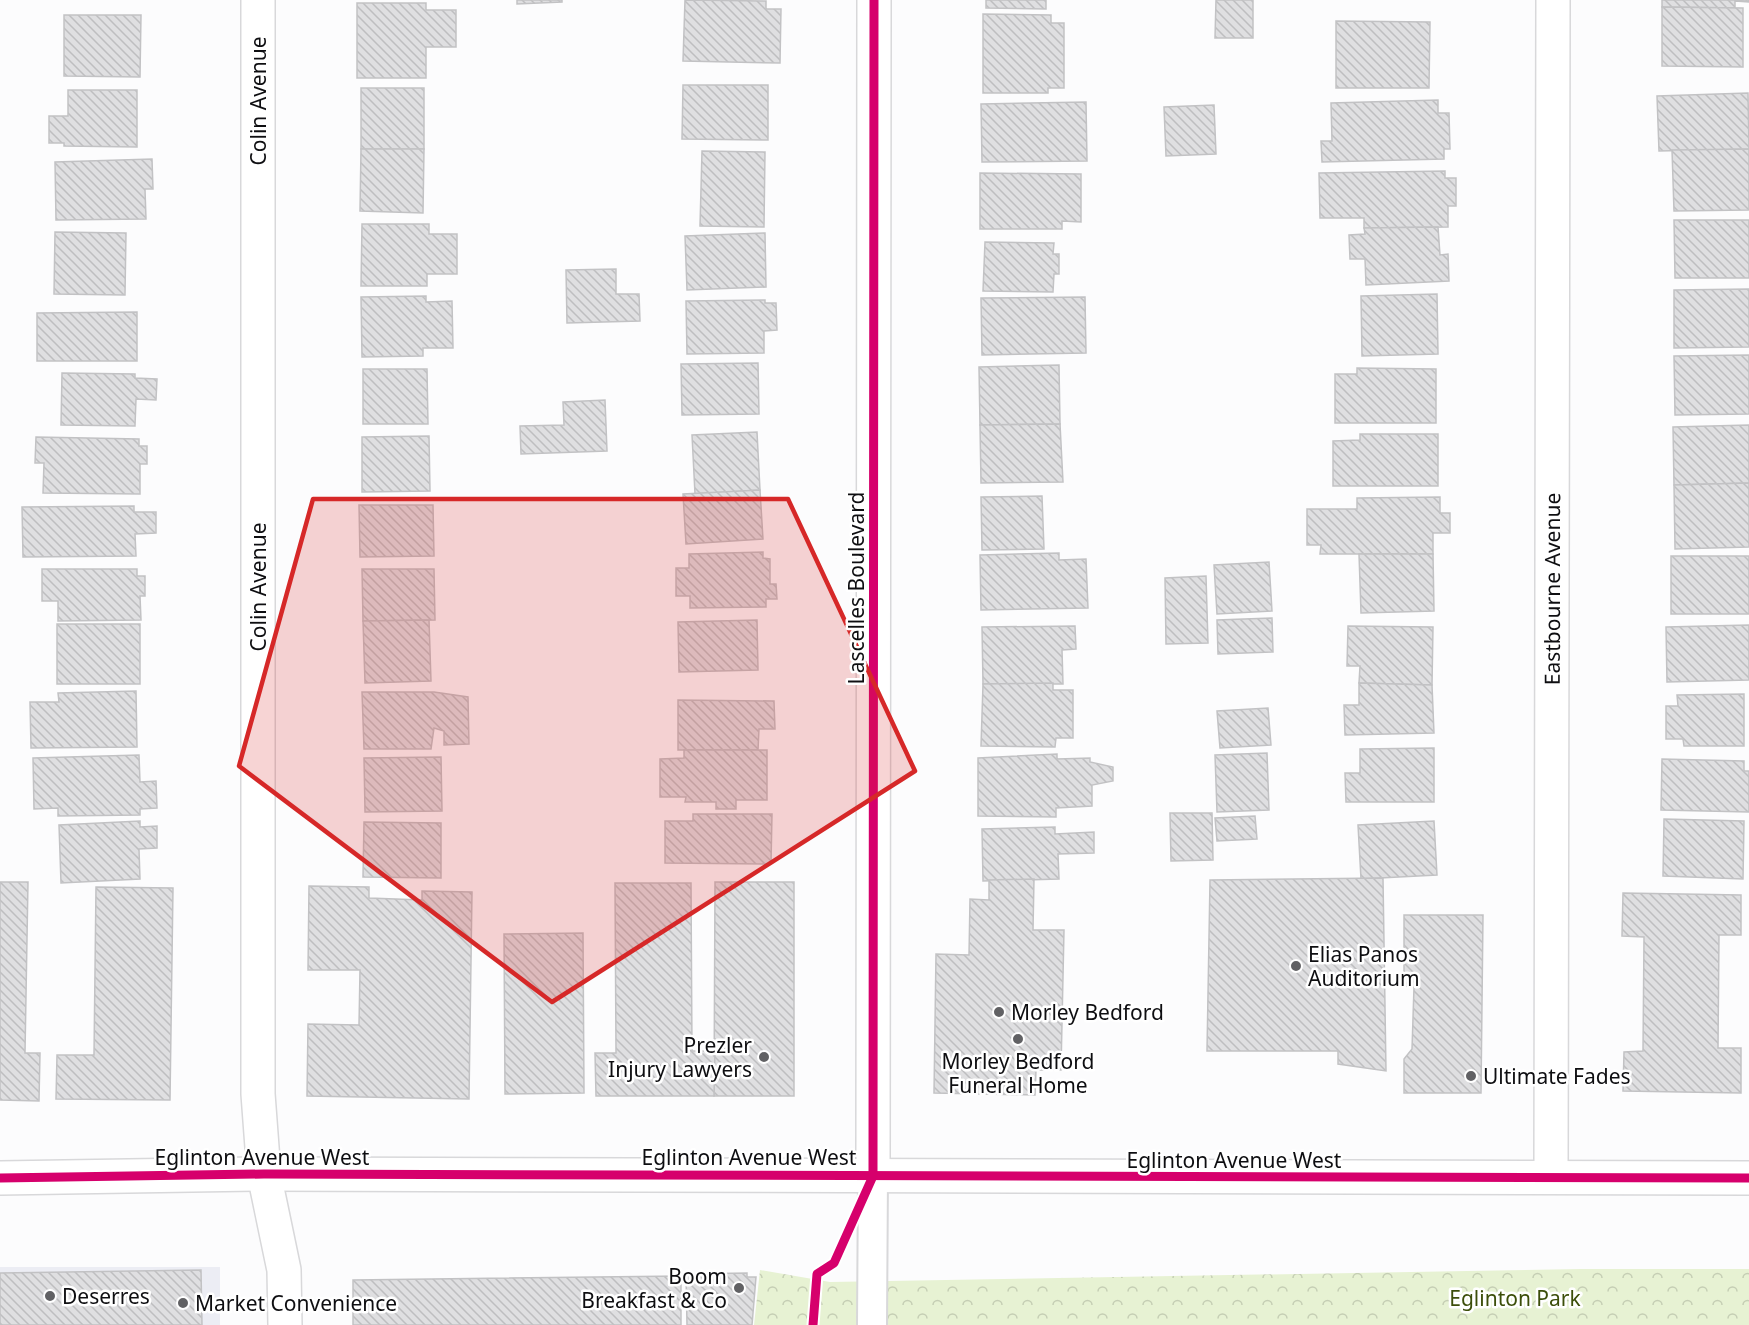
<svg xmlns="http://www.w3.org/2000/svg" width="1749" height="1325" font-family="'Noto Sans',sans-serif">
<defs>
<pattern id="forest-crowns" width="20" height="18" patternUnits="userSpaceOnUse" patternTransform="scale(1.5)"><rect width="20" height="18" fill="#e7f2d3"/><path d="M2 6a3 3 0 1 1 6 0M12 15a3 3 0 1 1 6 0" fill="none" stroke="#c5ceb4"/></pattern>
<pattern id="building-back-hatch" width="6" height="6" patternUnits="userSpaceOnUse" patternTransform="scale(1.5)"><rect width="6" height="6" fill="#dfdfe1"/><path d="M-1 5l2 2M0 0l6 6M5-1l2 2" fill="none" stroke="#bebec0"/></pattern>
</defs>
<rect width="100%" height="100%" fill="#fcfcfd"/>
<rect fill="#ecedf4" x="0" y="1267" width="220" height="58"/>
<path fill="url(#forest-crowns)" d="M 1581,1269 L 1749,1269 L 1749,1325 L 754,1325 L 760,1270 L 830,1282 Z"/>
<g fill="url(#building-back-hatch)" stroke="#c2c2c4" stroke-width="1.5">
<path d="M 517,0 L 562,0 L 562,2 L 517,4 Z"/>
<path d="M 685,0 L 766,1 L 766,9 L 781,9 L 780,63 L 683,61 Z"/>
<path d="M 986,0 L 1046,0 L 1046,9 L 986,8 Z"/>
<path d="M 1216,0 L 1253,0 L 1253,38 L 1215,38 Z"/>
<path d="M 1662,0 L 1749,0 L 1749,2 L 1735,1 L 1735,8 L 1662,7 Z"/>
<path d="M 357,3 L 426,3 L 426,10 L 456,10 L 456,47 L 426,47 L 426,78 L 357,78 Z"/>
<path d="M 1662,7 L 1743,8 L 1743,67 L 1662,66 Z"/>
<path d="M 983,14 L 1051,15 L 1051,23 L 1064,23 L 1064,88 L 1048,88 L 1048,93 L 983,93 Z"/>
<path d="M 64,15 L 141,15 L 140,77 L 64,76 Z"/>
<path d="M 1336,21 L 1430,22 L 1429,88 L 1336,88 Z"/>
<path d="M 683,85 L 768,85 L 768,140 L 682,139 Z"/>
<rect x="361" y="88" width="63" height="61"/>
<path d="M 68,90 L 137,90 L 137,147 L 64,146 L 64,143 L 49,143 L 49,116 L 68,116 Z"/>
<path d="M 1748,93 L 1749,149 L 1659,151 L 1657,96 Z"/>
<path d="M 1438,100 L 1438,113 L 1449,113 L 1450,149 L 1444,149 L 1444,159 L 1322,162 L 1321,141 L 1332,141 L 1331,103 Z"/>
<path d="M 1086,102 L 1087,161 L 982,162 L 981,104 Z"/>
<path d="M 1214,105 L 1216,154 L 1166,156 L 1164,107 Z"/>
<path d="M 361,149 L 424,149 L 423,213 L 360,211 Z"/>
<path d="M 1749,149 L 1749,210 L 1674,211 L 1672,150 Z"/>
<path d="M 702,151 L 765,152 L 764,227 L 700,226 Z"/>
<path d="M 152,159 L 153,189 L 145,189 L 146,219 L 56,220 L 55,162 Z"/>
<path d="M 1445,171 L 1445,178 L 1456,178 L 1456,206 L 1448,206 L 1448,227 L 1364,228 L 1364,218 L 1320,218 L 1319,173 Z"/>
<path d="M 980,173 L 1081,174 L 1081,222 L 1062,221 L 1062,229 L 980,229 Z"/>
<path d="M 1674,220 L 1749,220 L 1749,278 L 1675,278 Z"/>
<path d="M 362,224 L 429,224 L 429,234 L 457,234 L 457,274 L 427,274 L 427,286 L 361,286 Z"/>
<path d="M 1438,227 L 1440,255 L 1448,254 L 1449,281 L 1366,285 L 1365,259 L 1350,259 L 1349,235 L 1365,234 L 1364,228 Z"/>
<path d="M 55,232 L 126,233 L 125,295 L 54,294 Z"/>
<path d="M 765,233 L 766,287 L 687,290 L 685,236 Z"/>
<path d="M 985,242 L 1054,243 L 1053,254 L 1059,254 L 1059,274 L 1054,274 L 1053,292 L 983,291 Z"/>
<path d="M 616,269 L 616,294 L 639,294 L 640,321 L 567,323 L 566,270 Z"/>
<path d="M 1749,289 L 1749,347 L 1674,348 L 1674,290 Z"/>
<path d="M 1437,294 L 1438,354 L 1362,356 L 1361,296 Z"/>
<path d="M 426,296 L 426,302 L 452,301 L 453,348 L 423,348 L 423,356 L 362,357 L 361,297 Z"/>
<path d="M 1085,297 L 1086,353 L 982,355 L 981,298 Z"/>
<path d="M 765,300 L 765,303 L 776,303 L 777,330 L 764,331 L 764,353 L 687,354 L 686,301 Z"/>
<path d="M 137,312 L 137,361 L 37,361 L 37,313 Z"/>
<path d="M 1749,355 L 1749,414 L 1675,415 L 1674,356 Z"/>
<path d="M 758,363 L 759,414 L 682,415 L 681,364 Z"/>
<path d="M 1059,365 L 1060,424 L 980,425 L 979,367 Z"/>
<path d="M 1357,368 L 1436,369 L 1436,423 L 1335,423 L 1335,374 L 1357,374 Z"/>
<path d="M 363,369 L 427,369 L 428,424 L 363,424 Z"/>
<path d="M 62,373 L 135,374 L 135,378 L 157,379 L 156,400 L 136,399 L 135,426 L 61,425 Z"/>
<path d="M 605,400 L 607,451 L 521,454 L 520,426 L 564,425 L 563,402 Z"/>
<path d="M 1060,424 L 1063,482 L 981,483 L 980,425 Z"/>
<path d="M 1749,425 L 1749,483 L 1674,485 L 1673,427 Z"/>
<path d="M 757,432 L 760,490 L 695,494 L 692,435 Z"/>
<path d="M 1360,434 L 1438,434 L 1438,486 L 1333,486 L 1333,441 L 1360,440 Z"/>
<path d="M 429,436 L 430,491 L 362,492 L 362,437 Z"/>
<path d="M 36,437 L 139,439 L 139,446 L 147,446 L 147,464 L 140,464 L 140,494 L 43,493 L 44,463 L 35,463 Z"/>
<path d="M 1749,483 L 1749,547 L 1675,549 L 1674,485 Z"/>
<path d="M 760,490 L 763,539 L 686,544 L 683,494 Z"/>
<path d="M 1042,496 L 1044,549 L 982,550 L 981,497 Z"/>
<path d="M 1440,497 L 1440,513 L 1450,513 L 1450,533 L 1433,533 L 1433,554 L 1320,554 L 1321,545 L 1307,545 L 1307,509 L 1357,509 L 1357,498 Z"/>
<path d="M 359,505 L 433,505 L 434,556 L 360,557 Z"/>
<path d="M 134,506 L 134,512 L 156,512 L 156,533 L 135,534 L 136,556 L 23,557 L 22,507 Z"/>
<path d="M 763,552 L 763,558 L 770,559 L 770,584 L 776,584 L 777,599 L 766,599 L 766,607 L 690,608 L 690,596 L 676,596 L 676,568 L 689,568 L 689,554 Z"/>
<path d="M 1059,553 L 1059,560 L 1086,559 L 1088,608 L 981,610 L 980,555 Z"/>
<path d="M 1359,554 L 1433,554 L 1434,611 L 1361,613 Z"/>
<rect x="1671" y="556" width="78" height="58"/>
<path d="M 1269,562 L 1272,611 L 1217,614 L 1214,565 Z"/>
<path d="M 42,569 L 137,569 L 137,576 L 145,576 L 145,596 L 140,596 L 141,620 L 58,621 L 58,601 L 42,601 Z"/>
<path d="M 362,569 L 434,569 L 435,620 L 363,621 Z"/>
<path d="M 1206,576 L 1208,643 L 1166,644 L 1165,578 Z"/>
<path d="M 1272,618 L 1273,652 L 1218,654 L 1217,620 Z"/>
<path d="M 429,620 L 431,681 L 365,683 L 363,621 Z"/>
<path d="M 757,620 L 758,670 L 679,672 L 678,622 Z"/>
<rect x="57" y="624" width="83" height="60"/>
<path d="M 1749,625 L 1749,680 L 1667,682 L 1666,627 Z"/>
<path d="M 1075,626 L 1076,649 L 1062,650 L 1063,684 L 983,684 L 982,627 Z"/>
<path d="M 1348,626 L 1433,627 L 1432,685 L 1359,683 L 1360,666 L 1347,666 Z"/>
<path d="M 1053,683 L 1053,690 L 1073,690 L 1073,738 L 1056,738 L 1055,747 L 981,746 L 983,684 Z"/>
<path d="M 1359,683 L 1432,685 L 1434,733 L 1345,735 L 1344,705 L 1359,705 Z"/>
<path d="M 136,691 L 137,747 L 31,748 L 30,702 L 59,702 L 58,693 Z"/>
<path d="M 362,692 L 434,692 L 468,697 L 469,744 L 444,745 L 444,731 L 434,728 L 431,749 L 364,749 Z"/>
<path d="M 1744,694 L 1744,746 L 1684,746 L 1683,739 L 1666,739 L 1666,706 L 1678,706 L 1677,695 Z"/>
<path d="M 678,700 L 774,701 L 775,729 L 759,729 L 758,750 L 678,750 Z"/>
<path d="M 1268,708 L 1271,745 L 1220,748 L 1217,711 Z"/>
<path d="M 1434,748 L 1434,802 L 1346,802 L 1345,773 L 1360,773 L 1360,749 Z"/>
<path d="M 684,750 L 767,750 L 767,800 L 736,800 L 736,809 L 716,809 L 716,802 L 685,802 L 686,797 L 660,797 L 660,759 L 684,758 Z"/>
<path d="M 1267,753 L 1269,810 L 1217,812 L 1215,755 Z"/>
<path d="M 1057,754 L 1057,759 L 1090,758 L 1090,762 L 1113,767 L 1113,781 L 1092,785 L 1092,806 L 1056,808 L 1056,817 L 978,816 L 978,758 Z"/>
<path d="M 139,755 L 140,782 L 156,781 L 157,808 L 140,809 L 140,815 L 58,816 L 58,808 L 34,809 L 33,758 Z"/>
<path d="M 441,757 L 442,811 L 365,812 L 364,758 Z"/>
<path d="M 1662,759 L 1744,761 L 1744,771 L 1749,771 L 1749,812 L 1661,810 Z"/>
<path d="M 1170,813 L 1212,813 L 1213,860 L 1171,861 Z"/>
<path d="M 693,814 L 772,814 L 771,864 L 665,863 L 665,821 L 693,821 Z"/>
<path d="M 1255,816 L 1257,839 L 1217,841 L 1215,818 Z"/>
<path d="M 1664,819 L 1744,821 L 1743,879 L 1663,876 Z"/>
<path d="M 140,821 L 140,827 L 157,826 L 157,848 L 139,849 L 140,879 L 61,883 L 59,825 Z"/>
<path d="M 1434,821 L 1437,875 L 1361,879 L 1358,825 Z"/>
<path d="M 364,822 L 441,823 L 441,878 L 363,877 Z"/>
<path d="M 1055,827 L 1055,834 L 1094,832 L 1094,853 L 1058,854 L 1059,879 L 983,881 L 982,829 Z"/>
<path d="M 1383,878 L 1386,1071 L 1338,1064 L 1338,1051 L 1207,1051 L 1210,880 Z"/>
<path d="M 1034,879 L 1033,930 L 1064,930 L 1061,1070 L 1036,1070 L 1035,1095 L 934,1093 L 936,954 L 969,955 L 970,899 L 989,900 L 989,880 Z"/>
<path d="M 0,882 L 28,882 L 25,1053 L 40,1053 L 39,1101 L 0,1100 Z"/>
<path d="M 715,882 L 794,882 L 794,1096 L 714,1096 Z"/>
<path d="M 615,883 L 691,883 L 692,1051 L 715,1051 L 714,1096 L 596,1096 L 595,1053 L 616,1053 Z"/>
<path d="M 309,886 L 369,887 L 369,898 L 422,900 L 422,891 L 472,892 L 469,1099 L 307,1096 L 308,1024 L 359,1025 L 360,970 L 308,970 Z"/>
<path d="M 96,887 L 173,888 L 170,1100 L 56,1099 L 57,1055 L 94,1055 Z"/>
<path d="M 1623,893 L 1741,895 L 1741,935 L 1719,935 L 1718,1048 L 1741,1048 L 1741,1093 L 1623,1091 L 1624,1052 L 1643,1051 L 1644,937 L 1622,936 Z"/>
<path d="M 1404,915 L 1483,915 L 1481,1093 L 1404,1093 L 1404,1059 L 1412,1049 L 1414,987 L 1404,986 Z"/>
<path d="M 583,933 L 584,1093 L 505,1094 L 504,934 Z"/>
<path d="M 201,1270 L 202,1325 L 0,1325 L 0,1273 Z"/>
<path d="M 747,1273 L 747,1277 L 756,1277 L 752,1325 L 687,1325 L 686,1274 Z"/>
<path d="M 681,1276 L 681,1325 L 353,1325 L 353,1280 Z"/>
</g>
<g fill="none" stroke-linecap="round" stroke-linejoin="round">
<g stroke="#d8d8da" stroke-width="32">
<path id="lane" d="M 872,1325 L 873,1176"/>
</g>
<g stroke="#d8d8da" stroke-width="36">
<g id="street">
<path d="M 258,0 L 258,1094 L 264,1174 L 284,1270 L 285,1325"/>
<path d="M 873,1176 L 874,0"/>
<path id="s1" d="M 1551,1177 L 1553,0"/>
</g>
</g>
<g stroke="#d8d8da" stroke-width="36">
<path id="primary" d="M 0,1178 L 264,1174 L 1749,1178"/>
</g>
<use href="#lane" stroke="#fff" stroke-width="28"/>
<use href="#street" stroke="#fff" stroke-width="33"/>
<use href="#primary" stroke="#fff" stroke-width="33"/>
<g stroke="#fff" stroke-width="13">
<g id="cycleway">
<path d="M 0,1178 L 264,1174 L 1749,1178"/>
<path d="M 813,1325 L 817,1274 L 834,1263 L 873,1176 L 874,0"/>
</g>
</g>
<use href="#cycleway" stroke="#d6006c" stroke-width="9"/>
</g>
<path fill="#d62828" fill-opacity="0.2" stroke="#d62828" stroke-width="4.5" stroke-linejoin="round" d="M 313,499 L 788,499 L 915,771 L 552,1002 L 239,766 Z"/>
<g fill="#616164" stroke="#fff" stroke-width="2">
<circle cx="1296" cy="966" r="6"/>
<circle cx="999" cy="1012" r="6"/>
<circle cx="1018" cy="1039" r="6"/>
<circle cx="764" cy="1057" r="6"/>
<circle cx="1471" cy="1076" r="6"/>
<circle cx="739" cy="1288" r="6"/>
<circle cx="50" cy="1296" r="6"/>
<circle cx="183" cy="1303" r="6"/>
</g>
<g text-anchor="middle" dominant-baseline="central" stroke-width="5" stroke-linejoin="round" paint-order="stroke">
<g font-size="21" fill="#0e0e11" stroke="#fff">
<text transform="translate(258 101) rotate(-90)">Colin Avenue</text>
<text transform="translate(258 587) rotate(-90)">Colin Avenue</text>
<text transform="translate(856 588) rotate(-90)">Lascelles Boulevard</text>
<text stroke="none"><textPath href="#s1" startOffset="588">Eastbourne Avenue</textPath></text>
<text x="262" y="1157">Eglinton Avenue West</text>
<text x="749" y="1157">Eglinton Avenue West</text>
<text x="1234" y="1160">Eglinton Avenue West</text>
</g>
<g font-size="21" fill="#0e0e11" stroke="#fff" text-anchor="start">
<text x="1308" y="954">Elias Panos<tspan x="1308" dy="24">Auditorium</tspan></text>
<text x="1011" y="1012">Morley Bedford</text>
<text x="752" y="1045" text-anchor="end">Prezler<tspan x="752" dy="24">Injury Lawyers</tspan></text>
<text x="1018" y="1061" text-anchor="middle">Morley Bedford<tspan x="1018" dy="24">Funeral Home</tspan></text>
<text x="1483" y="1076">Ultimate Fades</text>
<text x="727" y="1276" text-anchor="end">Boom<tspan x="727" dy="24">Breakfast &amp; Co</tspan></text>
<text x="62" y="1296">Deserres</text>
<text x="195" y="1303">Market Convenience</text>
</g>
<g font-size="21" fill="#3c4e0a" stroke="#fff">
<text x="1515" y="1298">Eglinton Park</text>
</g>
</g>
</svg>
